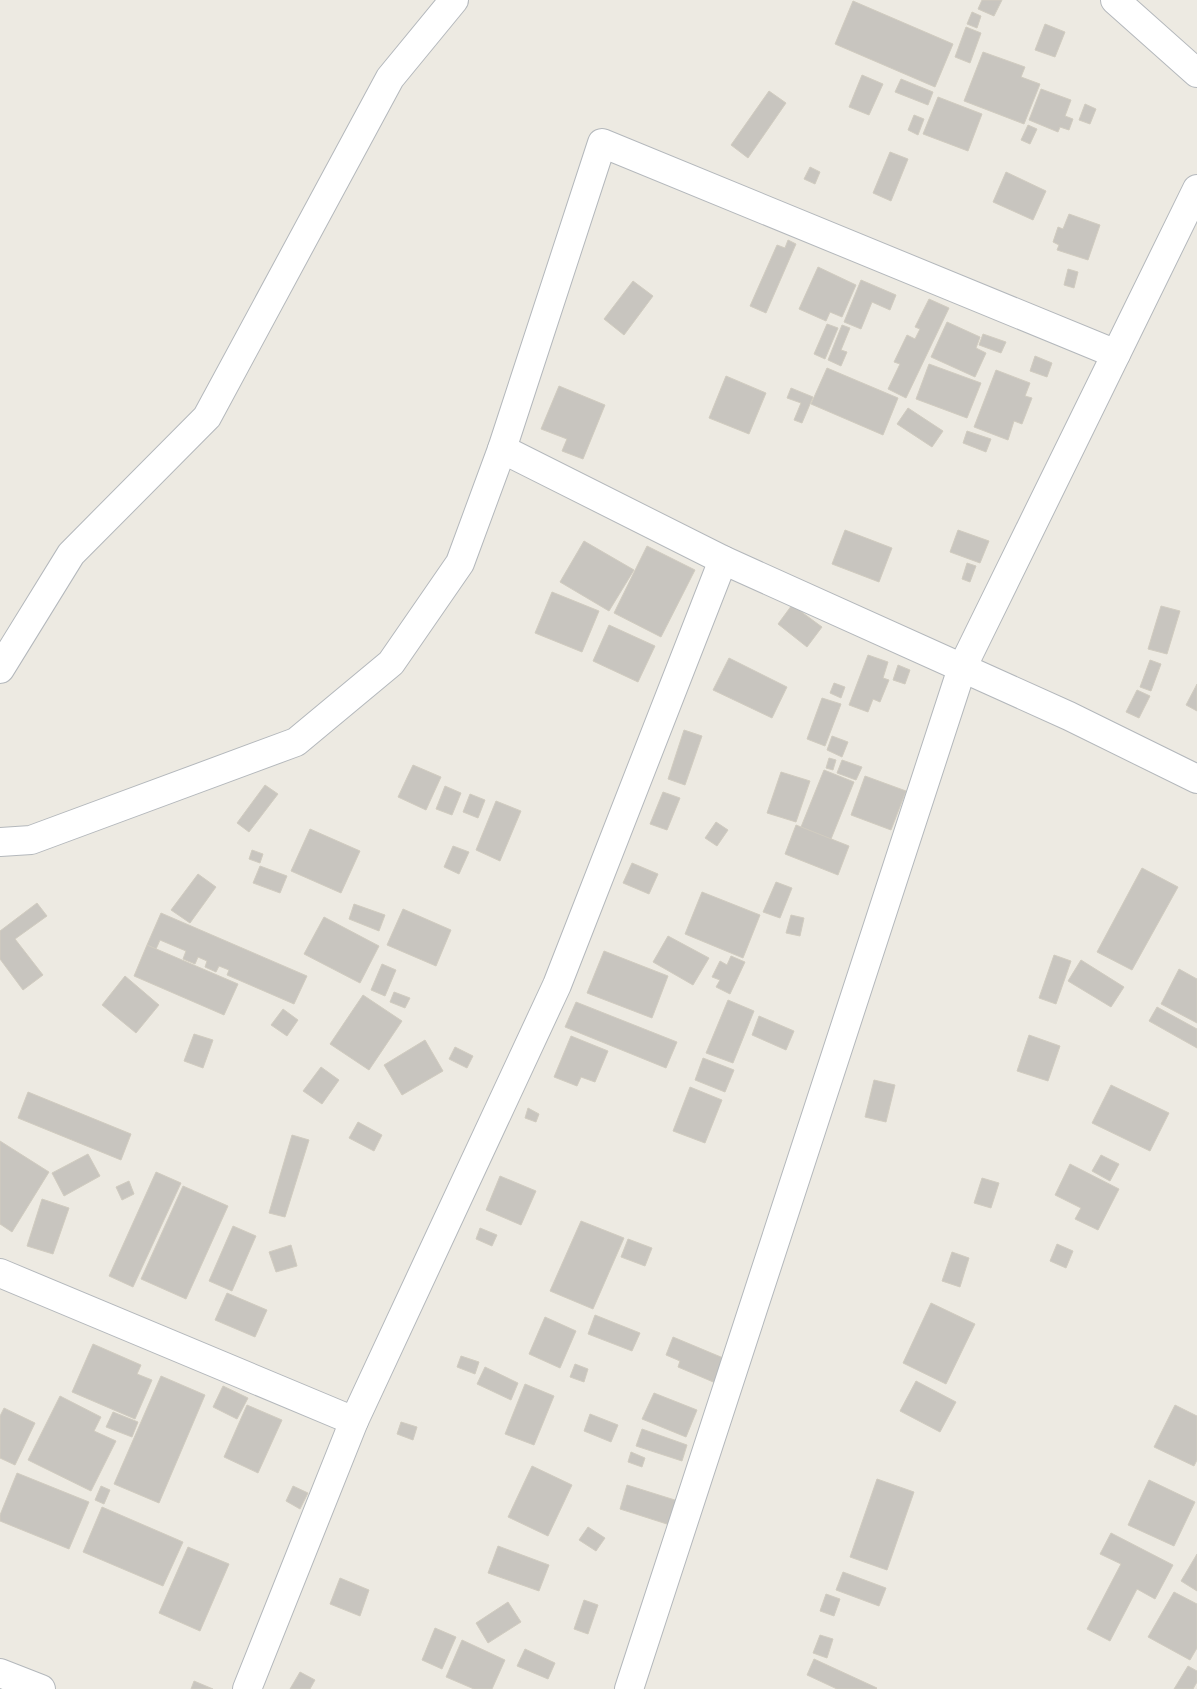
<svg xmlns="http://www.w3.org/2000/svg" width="1197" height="1689" font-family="Helvetica,sans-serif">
<rect width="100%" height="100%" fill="#edeae2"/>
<g fill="#c8c5bf" stroke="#d1ccc0">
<path d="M 982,0 L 1002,0 L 994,16 L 978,9 Z"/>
<path d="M 853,1 L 953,44 L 935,87 L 835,44 Z"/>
<path d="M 972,12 L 981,16 L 977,28 L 967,24 Z"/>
<path d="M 1045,24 L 1065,32 L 1055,57 L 1035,50 Z"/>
<path d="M 966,27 L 981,33 L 970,63 L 955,57 Z"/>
<path d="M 983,52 L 1025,67 L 1021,77 L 1040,84 L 1024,124 L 964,101 Z"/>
<path d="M 862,75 L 883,84 L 869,115 L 849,107 Z"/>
<path d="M 901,79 L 933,92 L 928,105 L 895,92 Z"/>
<path d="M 1041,89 L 1071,100 L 1065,116 L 1073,119 L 1069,130 L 1060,127 L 1058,132 L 1029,120 Z"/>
<path d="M 769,91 L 786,103 L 748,158 L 731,145 Z"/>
<path d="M 938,97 L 982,114 L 968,151 L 923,134 Z"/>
<path d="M 1085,104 L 1096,109 L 1090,124 L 1079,120 Z"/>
<path d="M 914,115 L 924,119 L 918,135 L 908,130 Z"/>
<path d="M 1028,125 L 1037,129 L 1030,144 L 1021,140 Z"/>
<path d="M 890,152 L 908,159 L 891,201 L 873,193 Z"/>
<path d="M 810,167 L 820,172 L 815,184 L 804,179 Z"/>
<path d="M 1006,172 L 1046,191 L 1033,220 L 993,202 Z"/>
<path d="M 1069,214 L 1100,225 L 1088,260 L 1057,250 L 1059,245 L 1053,242 L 1058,227 L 1063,229 Z"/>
<path d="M 788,240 L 796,244 L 766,313 L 750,306 L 777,245 L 785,248 Z"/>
<path d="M 818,267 L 856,285 L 842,317 L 830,312 L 826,321 L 799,309 Z"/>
<path d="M 1068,269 L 1078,272 L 1074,288 L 1064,285 Z"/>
<path d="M 861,280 L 896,295 L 890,310 L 872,302 L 861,329 L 844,322 Z"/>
<path d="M 633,281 L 653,296 L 624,335 L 604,319 Z"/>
<path d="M 929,299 L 949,308 L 906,398 L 888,389 L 900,364 L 894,362 L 907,335 L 915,339 L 920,329 L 915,327 Z"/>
<path d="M 947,322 L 980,337 L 976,348 L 986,353 L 975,377 L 931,357 Z"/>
<path d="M 827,324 L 838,328 L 825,359 L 814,354 Z"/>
<path d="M 842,325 L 850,328 L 841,350 L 847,352 L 841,366 L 828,360 Z"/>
<path d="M 983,334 L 1006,342 L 1001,353 L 979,345 Z"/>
<path d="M 1035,356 L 1052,363 L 1047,377 L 1030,371 Z"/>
<path d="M 929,364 L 981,383 L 967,418 L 916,399 Z"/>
<path d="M 827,368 L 898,398 L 883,435 L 811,404 Z"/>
<path d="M 996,370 L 1030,383 L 1025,396 L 1032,398 L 1022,424 L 1014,421 L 1008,440 L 974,427 Z"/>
<path d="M 726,376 L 766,393 L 749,434 L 709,418 Z"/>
<path d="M 559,386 L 605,405 L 583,459 L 562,451 L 567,439 L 541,429 Z"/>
<path d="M 791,388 L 813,397 L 802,423 L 794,420 L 801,403 L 787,398 Z"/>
<path d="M 908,408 L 943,431 L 932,447 L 897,424 Z"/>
<path d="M 967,431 L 991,439 L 986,452 L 963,443 Z"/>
<path d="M 845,530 L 892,548 L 879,582 L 832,564 Z"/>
<path d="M 958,530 L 989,541 L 980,563 L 950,552 Z"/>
<path d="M 584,541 L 634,570 L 609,611 L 560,582 Z"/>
<path d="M 647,546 L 695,570 L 661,637 L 614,613 Z"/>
<path d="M 967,563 L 976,566 L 970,582 L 962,579 Z"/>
<path d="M 552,592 L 599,611 L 582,652 L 535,633 Z"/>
<path d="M 792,605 L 822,627 L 807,647 L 778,624 Z"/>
<path d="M 1161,606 L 1180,611 L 1167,654 L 1148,649 Z"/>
<path d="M 609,625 L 655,646 L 638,682 L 593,661 Z"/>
<path d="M 868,655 L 888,662 L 883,678 L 889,680 L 880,702 L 873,699 L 868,712 L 849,705 Z"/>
<path d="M 729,658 L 787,687 L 772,718 L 713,690 Z"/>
<path d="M 1150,660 L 1161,664 L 1151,691 L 1140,687 Z"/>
<path d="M 898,665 L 910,670 L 905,684 L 893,680 Z"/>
<path d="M 834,683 L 845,687 L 841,698 L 830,693 Z"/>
<path d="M 1197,684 L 1197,711 L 1186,705 Z"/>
<path d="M 1137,690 L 1150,696 L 1139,718 L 1126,712 Z"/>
<path d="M 822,698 L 841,704 L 825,746 L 807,739 Z"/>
<path d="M 684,730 L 702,736 L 685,785 L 668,779 Z"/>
<path d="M 832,736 L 848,742 L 842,757 L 827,750 Z"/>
<path d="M 829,758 L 836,760 L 833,770 L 826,768 Z"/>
<path d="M 842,760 L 862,767 L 856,780 L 837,773 Z"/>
<path d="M 413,765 L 441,777 L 426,810 L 398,797 Z"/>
<path d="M 824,770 L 854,782 L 831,839 L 801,827 Z"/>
<path d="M 781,772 L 810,781 L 796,822 L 767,813 Z"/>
<path d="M 865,776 L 906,791 L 891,830 L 851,815 Z"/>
<path d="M 265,785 L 278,794 L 249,832 L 237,823 Z"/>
<path d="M 445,786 L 461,793 L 452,815 L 436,809 Z"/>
<path d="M 663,792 L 680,798 L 667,830 L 650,824 Z"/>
<path d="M 470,794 L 485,800 L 478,818 L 463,812 Z"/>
<path d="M 496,801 L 521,811 L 500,861 L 476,850 Z"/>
<path d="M 716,822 L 728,830 L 717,846 L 705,838 Z"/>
<path d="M 796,825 L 849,846 L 838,875 L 785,854 Z"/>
<path d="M 310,829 L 360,851 L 341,893 L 291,871 Z"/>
<path d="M 453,846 L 469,852 L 459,874 L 444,867 Z"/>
<path d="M 252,850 L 263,854 L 260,863 L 249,859 Z"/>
<path d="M 632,863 L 658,874 L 649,894 L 623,883 Z"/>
<path d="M 260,866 L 287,876 L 280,893 L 253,883 Z"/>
<path d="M 1142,868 L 1178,887 L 1132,970 L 1097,952 Z"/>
<path d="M 198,874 L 216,887 L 190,923 L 171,910 Z"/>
<path d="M 776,882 L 792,888 L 780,918 L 763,912 Z"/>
<path d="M 702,892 L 760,915 L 743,958 L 685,934 Z"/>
<path d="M 37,903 L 47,916 L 15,939 L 43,975 L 23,990 L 0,959 L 0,931 Z"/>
<path d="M 354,904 L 385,915 L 379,931 L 349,919 Z"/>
<path d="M 403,909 L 451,930 L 436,966 L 387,945 Z"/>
<path d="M 161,913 L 307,976 L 294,1004 L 227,975 L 229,970 L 219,966 L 216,972 L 205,967 L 207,961 L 198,957 L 195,964 L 183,959 L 186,951 L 160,940 L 156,949 L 147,945 Z"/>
<path d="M 791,915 L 804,918 L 800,936 L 786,933 Z"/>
<path d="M 324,917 L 379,946 L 360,983 L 304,954 Z"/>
<path d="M 668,936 L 709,958 L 693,985 L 653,962 Z"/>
<path d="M 147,945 L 238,984 L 224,1015 L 134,976 Z"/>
<path d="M 604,951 L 668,976 L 652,1018 L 587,993 Z"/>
<path d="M 1054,955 L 1071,961 L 1056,1004 L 1039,998 Z"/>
<path d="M 731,956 L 745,962 L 730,994 L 716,987 L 720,980 L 712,977 L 720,961 L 727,965 Z"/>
<path d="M 1081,960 L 1124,987 L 1111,1007 L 1068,981 Z"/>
<path d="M 382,964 L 396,970 L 385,996 L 371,990 Z"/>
<path d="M 1179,969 L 1197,979 L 1197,1023 L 1161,1004 Z"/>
<path d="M 125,976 L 159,1005 L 136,1033 L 102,1005 Z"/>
<path d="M 394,992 L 410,998 L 405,1008 L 390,1002 Z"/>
<path d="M 363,995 L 402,1021 L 369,1070 L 330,1044 Z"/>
<path d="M 728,1000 L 754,1011 L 733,1063 L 706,1053 Z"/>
<path d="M 576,1002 L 677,1042 L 666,1068 L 565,1027 Z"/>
<path d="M 1157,1007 L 1197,1029 L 1197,1048 L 1149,1021 Z"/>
<path d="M 283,1009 L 298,1020 L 287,1036 L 271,1025 Z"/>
<path d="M 759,1016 L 794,1031 L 786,1050 L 752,1035 Z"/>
<path d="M 194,1034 L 213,1040 L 203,1068 L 184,1061 Z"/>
<path d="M 1029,1035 L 1060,1046 L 1048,1081 L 1017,1071 Z"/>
<path d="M 571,1036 L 608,1051 L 595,1082 L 581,1077 L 577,1086 L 554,1077 Z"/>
<path d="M 425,1040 L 443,1071 L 402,1095 L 384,1065 Z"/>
<path d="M 455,1047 L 473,1056 L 467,1068 L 449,1059 Z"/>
<path d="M 703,1058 L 734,1070 L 725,1092 L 695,1080 Z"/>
<path d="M 321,1067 L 339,1080 L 322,1104 L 303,1091 Z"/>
<path d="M 874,1080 L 895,1085 L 886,1122 L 865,1117 Z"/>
<path d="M 1111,1085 L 1169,1113 L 1150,1151 L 1092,1123 Z"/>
<path d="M 690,1087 L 722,1100 L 705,1143 L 673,1131 Z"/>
<path d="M 28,1092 L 131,1134 L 121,1160 L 18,1118 Z"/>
<path d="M 528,1108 L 539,1114 L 536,1122 L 525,1118 Z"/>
<path d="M 358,1122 L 382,1135 L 374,1151 L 349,1138 Z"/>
<path d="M 292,1135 L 309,1140 L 285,1217 L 269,1213 Z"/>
<path d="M 0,1141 L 49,1172 L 12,1232 L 0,1224 Z"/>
<path d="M 88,1154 L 100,1176 L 64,1196 L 52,1173 Z"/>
<path d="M 1101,1155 L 1119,1164 L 1110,1181 L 1092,1171 Z"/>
<path d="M 1070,1164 L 1119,1189 L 1098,1230 L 1075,1219 L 1081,1208 L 1055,1195 Z"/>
<path d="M 156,1172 L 181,1183 L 133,1287 L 109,1276 Z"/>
<path d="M 500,1176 L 536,1191 L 521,1225 L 486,1210 Z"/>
<path d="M 982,1178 L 999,1183 L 991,1208 L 974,1203 Z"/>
<path d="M 129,1181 L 134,1194 L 122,1200 L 116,1187 Z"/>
<path d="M 183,1186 L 228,1206 L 186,1299 L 141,1279 Z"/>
<path d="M 42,1199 L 69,1208 L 53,1254 L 27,1246 Z"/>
<path d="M 581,1221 L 624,1238 L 593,1309 L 550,1291 Z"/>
<path d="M 233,1226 L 256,1236 L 232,1291 L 209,1281 Z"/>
<path d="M 480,1228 L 497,1235 L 492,1246 L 476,1239 Z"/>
<path d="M 628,1239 L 652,1248 L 645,1266 L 621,1257 Z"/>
<path d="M 1057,1244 L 1073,1251 L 1066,1268 L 1050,1261 Z"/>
<path d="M 291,1245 L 297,1266 L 276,1272 L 269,1252 Z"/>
<path d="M 952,1252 L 969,1258 L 960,1287 L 942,1281 Z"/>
<path d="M 227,1293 L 267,1310 L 255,1337 L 215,1320 Z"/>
<path d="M 931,1303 L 975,1324 L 946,1384 L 903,1363 Z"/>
<path d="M 595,1315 L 640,1333 L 632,1351 L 588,1334 Z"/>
<path d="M 545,1317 L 576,1331 L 560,1368 L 529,1354 Z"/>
<path d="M 673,1337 L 728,1360 L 718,1384 L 678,1367 L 680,1361 L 666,1355 Z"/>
<path d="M 93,1344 L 141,1365 L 137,1374 L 152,1380 L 135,1419 L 72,1392 Z"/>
<path d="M 461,1356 L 479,1362 L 475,1374 L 457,1367 Z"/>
<path d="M 575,1364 L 588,1369 L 584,1382 L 570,1377 Z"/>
<path d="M 485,1367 L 518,1383 L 511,1400 L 477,1384 Z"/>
<path d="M 161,1376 L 205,1395 L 159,1503 L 114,1484 Z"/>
<path d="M 916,1381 L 956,1402 L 940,1432 L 900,1411 Z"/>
<path d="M 525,1384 L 554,1396 L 534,1445 L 505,1434 Z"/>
<path d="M 223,1386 L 248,1398 L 237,1419 L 213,1407 Z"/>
<path d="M 654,1393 L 697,1410 L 686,1437 L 642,1419 Z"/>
<path d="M 60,1396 L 101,1417 L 94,1431 L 116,1441 L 91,1491 L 28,1460 Z"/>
<path d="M 247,1405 L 282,1420 L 258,1473 L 224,1457 Z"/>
<path d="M 1175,1405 L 1197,1416 L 1197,1460 L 1194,1466 L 1154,1447 Z"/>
<path d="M 4,1408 L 35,1423 L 15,1465 L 0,1458 L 0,1416 Z"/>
<path d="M 113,1412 L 138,1422 L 132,1437 L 106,1427 Z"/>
<path d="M 590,1414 L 618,1425 L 611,1442 L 584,1431 Z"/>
<path d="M 401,1422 L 417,1427 L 413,1440 L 397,1434 Z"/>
<path d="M 642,1429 L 687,1445 L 682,1461 L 636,1446 Z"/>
<path d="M 631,1452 L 645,1458 L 642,1467 L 628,1462 Z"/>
<path d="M 532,1466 L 572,1485 L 548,1536 L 508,1517 Z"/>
<path d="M 17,1473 L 89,1502 L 69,1549 L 0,1521 L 0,1515 Z"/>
<path d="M 877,1479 L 914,1492 L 887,1570 L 850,1557 Z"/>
<path d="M 1149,1480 L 1195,1502 L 1174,1546 L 1128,1525 Z"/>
<path d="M 627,1485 L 678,1501 L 670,1525 L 620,1509 Z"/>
<path d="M 101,1486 L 110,1490 L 104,1504 L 95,1500 Z"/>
<path d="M 293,1486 L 308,1493 L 300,1509 L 286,1501 Z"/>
<path d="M 102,1507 L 183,1542 L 163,1586 L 83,1552 Z"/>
<path d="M 588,1527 L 605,1538 L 596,1551 L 579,1540 Z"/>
<path d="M 1111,1533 L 1173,1565 L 1155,1599 L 1137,1589 L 1110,1641 L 1087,1629 L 1121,1564 L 1100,1554 Z"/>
<path d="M 498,1546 L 549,1565 L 539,1591 L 488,1573 Z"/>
<path d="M 188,1547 L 229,1564 L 200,1631 L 159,1613 Z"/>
<path d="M 1197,1554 L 1197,1591 L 1181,1581 Z"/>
<path d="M 843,1572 L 886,1588 L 879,1606 L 836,1590 Z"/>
<path d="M 340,1578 L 369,1590 L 360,1616 L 330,1604 Z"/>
<path d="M 1174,1592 L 1197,1604 L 1197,1648 L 1190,1660 L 1148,1637 Z"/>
<path d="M 826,1594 L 840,1599 L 834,1616 L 820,1611 Z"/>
<path d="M 584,1600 L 598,1605 L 588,1634 L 574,1629 Z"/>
<path d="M 508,1602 L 521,1622 L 488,1643 L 476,1623 Z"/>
<path d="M 435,1628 L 456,1637 L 442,1669 L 422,1660 Z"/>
<path d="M 820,1635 L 833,1639 L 827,1658 L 813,1653 Z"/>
<path d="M 462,1640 L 505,1660 L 492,1689 L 474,1689 L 446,1677 Z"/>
<path d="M 525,1649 L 555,1663 L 548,1679 L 517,1666 Z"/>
<path d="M 814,1659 L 877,1688 L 876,1689 L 837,1689 L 807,1675 Z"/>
<path d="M 1188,1666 L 1197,1671 L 1197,1682 L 1193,1689 L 1174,1689 Z"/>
<path d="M 300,1672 L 315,1680 L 310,1689 L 290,1689 Z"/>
<path d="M 194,1681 L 213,1689 L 191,1689 Z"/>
</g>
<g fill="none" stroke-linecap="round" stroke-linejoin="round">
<g stroke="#b4b8bc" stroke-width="30">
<g id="minor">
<path d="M 1115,0 L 1197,73"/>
<path d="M 502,449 L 723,560 L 1069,716 L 1197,779"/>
<path d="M 0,669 L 71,554 L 207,417 L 390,78 L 454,0"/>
<path d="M 0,842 L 31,840 L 296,742 L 391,663 L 460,563 L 502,449 L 602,143 L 1116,354"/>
<path d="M 0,1273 L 354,1421"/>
<path d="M 0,1673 L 41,1689"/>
<path d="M 247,1689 L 354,1421 L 557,985 L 723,560"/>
<path d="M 629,1689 L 962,668 L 1197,189"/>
</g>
</g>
<use href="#minor" stroke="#fff" stroke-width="28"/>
</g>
</svg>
